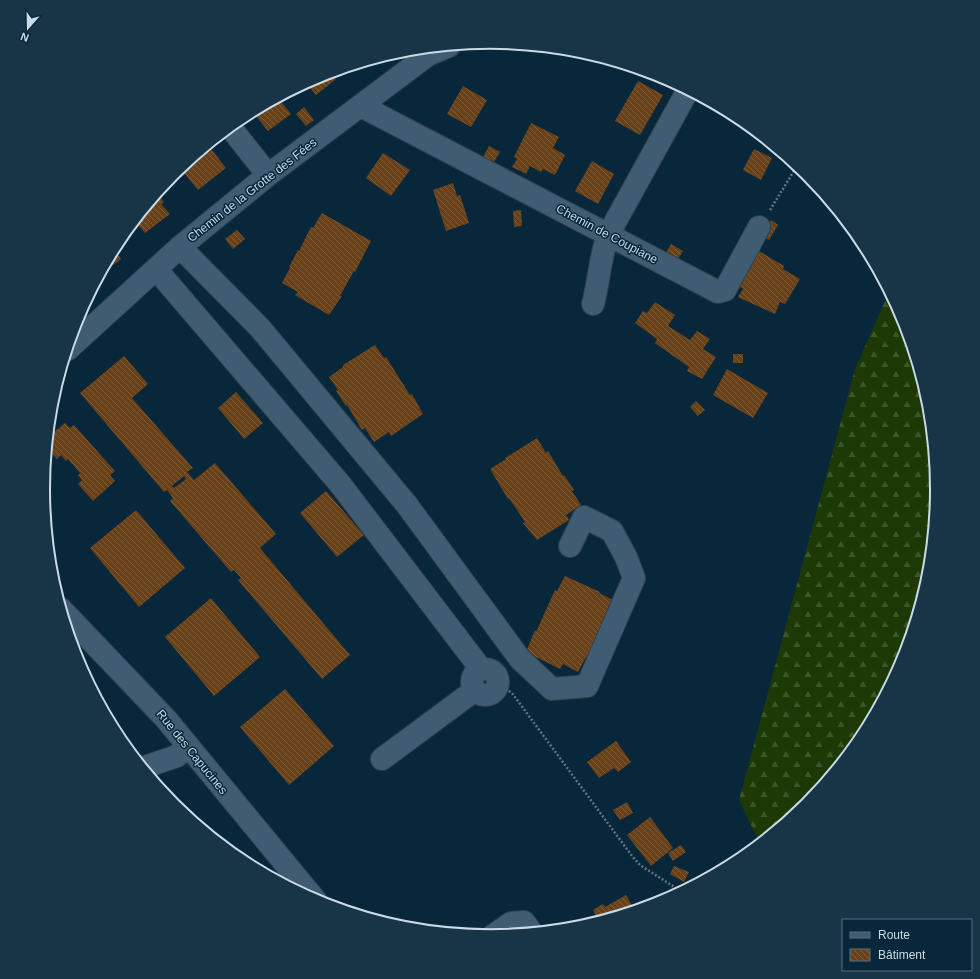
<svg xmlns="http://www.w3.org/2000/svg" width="980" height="979" font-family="Arial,sans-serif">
<defs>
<pattern id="forest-firs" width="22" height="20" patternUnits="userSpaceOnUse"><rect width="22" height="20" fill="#1d3a06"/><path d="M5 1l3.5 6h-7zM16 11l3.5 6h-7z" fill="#3c562a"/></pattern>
<pattern id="building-back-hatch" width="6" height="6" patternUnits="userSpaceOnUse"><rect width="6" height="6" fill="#684118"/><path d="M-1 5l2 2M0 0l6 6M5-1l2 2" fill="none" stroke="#7c5c3a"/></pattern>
</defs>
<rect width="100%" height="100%" fill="#09273a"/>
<path fill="url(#forest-firs)" d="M 889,292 L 904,318 L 929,402 L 937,490 L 929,577 L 903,661 L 862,738 L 806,806 L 760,844 L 739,800 L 855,369 Z"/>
<g fill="url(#building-back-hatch)" fill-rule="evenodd">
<path d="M 331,72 L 336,79 L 316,95 L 306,83 Z"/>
<path d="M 638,81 L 663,95 L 640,135 L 615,121 Z"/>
<path d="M 463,86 L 487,100 L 471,127 L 447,114 Z"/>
<path d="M 278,98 L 291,114 L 268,131 L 252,111 Z"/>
<path d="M 304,107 L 314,120 L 306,126 L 296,114 Z"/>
<path d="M 531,123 L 559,137 L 553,148 L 565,155 L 555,175 L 543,169 L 541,172 L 530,166 L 526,174 L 512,167 L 517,159 L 514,157 Z"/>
<path d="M 489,146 L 500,152 L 492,165 L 482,159 Z"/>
<path d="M 202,149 L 206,154 L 212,150 L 226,168 L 198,190 L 180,168 Z"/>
<path d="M 754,149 L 772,158 L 761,180 L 743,170 Z"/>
<path d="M 383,153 L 410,170 L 391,196 L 366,178 Z"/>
<path d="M 592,161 L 614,174 L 598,204 L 575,191 Z"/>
<path d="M 453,183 L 457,196 L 460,195 L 469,223 L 446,231 L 433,190 Z"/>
<path d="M 157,193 L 164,202 L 161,204 L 170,214 L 145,233 L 135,221 Z"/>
<path d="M 521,210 L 522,226 L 514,227 L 513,211 Z"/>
<path d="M 322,213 L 371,241 L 355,272 L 354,271 L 340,296 L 342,296 L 329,315 L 295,295 L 298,292 L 282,283 L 290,268 L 289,267 L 298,250 L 299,251 L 311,227 L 313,228 Z"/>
<path d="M 771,220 L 778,225 L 769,240 L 761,235 Z"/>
<path d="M 237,230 L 245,239 L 233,249 L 225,239 Z"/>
<path d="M 671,244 L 683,251 L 676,262 L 664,256 Z"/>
<path d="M 754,248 L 784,266 L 783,269 L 800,279 L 785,304 L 780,302 L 775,314 L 738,297 L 743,289 L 734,283 Z"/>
<path d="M 114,249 L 121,259 L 100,275 Z"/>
<path d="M 655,302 L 675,315 L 668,326 L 690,340 L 697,331 L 710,339 L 703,349 L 716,357 L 702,379 L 687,371 L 689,367 L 655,343 L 657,339 L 635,323 L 643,311 L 647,313 Z"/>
<path d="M 375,345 L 384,358 L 386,357 L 410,395 L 412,394 L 423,414 L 391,436 L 389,432 L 374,442 L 365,428 L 362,430 L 347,405 L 346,406 L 336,391 L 338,390 L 329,377 L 343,367 L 343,365 Z"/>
<rect x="733" y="354" width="10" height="9"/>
<path d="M 124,356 L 148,384 L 132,398 L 193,468 L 187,472 L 194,480 L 215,463 L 276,534 L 260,548 L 350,655 L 322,679 L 238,580 L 241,578 L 234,570 L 231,572 L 170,501 L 173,498 L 167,490 L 164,492 L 80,393 ZM 184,476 L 186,479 L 174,488 L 172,486 Z"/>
<path d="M 727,369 L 768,393 L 753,418 L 713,395 Z"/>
<path d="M 236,392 L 263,423 L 244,439 L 218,408 Z"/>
<path d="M 696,401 L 705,410 L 698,416 L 690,407 Z"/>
<path d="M 65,423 L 70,428 L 74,425 L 115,471 L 110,475 L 115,481 L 93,501 L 78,484 L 82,480 L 78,475 L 80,473 L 68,459 L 66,461 L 61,455 L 57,459 L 47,448 L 48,437 Z"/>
<path d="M 537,438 L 546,453 L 548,451 L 563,476 L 564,475 L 574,490 L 572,491 L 581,505 L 566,515 L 569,520 L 537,540 L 523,523 L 525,522 L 509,498 L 508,499 L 490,469 L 506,459 L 505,458 Z"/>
<path d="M 326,491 L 364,535 L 337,557 L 300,513 Z"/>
<path d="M 136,510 L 185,568 L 139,607 L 90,548 Z"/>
<path d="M 565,576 L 600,592 L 599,593 L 615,601 L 588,659 L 586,657 L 578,672 L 563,664 L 560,669 L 526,652 L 535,630 L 536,632 L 555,590 L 557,591 Z"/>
<path d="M 211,598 L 260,657 L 214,696 L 165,637 Z"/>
<path d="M 285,689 L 334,746 L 289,785 L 240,727 Z"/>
<path d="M 616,741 L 631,762 L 618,772 L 614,768 L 599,778 L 587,762 Z"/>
<path d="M 627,802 L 633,813 L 620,820 L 613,810 Z"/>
<path d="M 650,817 L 673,848 L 651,866 L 627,835 Z"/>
<path d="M 681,845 L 686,852 L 673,861 L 668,853 Z"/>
<path d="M 674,866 L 689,872 L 684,882 L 670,874 Z"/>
<path d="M 626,895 L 635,911 L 577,928 L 567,929 L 586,919 L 589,924 L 598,919 L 593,910 L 603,904 L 605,907 Z"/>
</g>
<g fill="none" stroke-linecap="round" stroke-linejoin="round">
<g stroke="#30404d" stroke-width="24">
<g id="minor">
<path d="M 361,106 L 718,292 L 725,290 L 759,227"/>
<path d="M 230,127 L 268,175"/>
<path d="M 180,247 L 260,328 L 407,505 L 520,659 L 552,689 L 587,686 L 634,578 L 626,557 L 612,531 L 584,517 L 570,546"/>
<path d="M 156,269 L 340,484 L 481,669"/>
<path d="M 593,304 C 599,281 600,257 608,235 L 688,90"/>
<path d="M 67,350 L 180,247 L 268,175 L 428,55 L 449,46"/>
<path d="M 61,609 L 166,719 L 316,901"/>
<circle cx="485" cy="682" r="13"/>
<path d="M 382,759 L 475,690"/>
<path d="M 142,768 L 177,756 L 187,746"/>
<path d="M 491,937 L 511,923 L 524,922 L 532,933"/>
</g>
</g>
<g stroke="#5d7585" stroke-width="2.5" stroke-dasharray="2 2" stroke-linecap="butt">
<path d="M 770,210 L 797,166"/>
<path d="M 499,684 L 512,693 L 632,856 L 640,865 L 682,892"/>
</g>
<use href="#minor" stroke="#3f5c72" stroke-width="22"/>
</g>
<g text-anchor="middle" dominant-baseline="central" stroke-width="3" stroke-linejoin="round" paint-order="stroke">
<g font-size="12" fill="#cadbe7" stroke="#09273a">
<text transform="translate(252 190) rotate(-38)">Chemin de la Grotte des Fées</text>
<text transform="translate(607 234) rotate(28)">Chemin de Coupiane</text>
<text transform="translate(192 752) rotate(51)">Rue des Capucines</text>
</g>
</g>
<path d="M0 0H980V979H0ZM50 489a440 440 0 1 1 880 0a440 440 0 1 1-880 0Z" fill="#183548" fill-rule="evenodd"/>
<path fill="none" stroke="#cadbe7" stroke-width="2" d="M50 489a440 440 0 1 1 880 0a440 440 0 1 1-880 0Z"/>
<rect x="842" y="919" width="130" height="52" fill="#09273a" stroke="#566f7f"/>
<rect x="850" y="932" width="20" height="6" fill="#3f5c72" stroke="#566f7f"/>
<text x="878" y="939" font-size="12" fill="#cadbe7">Route</text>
<rect x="850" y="949" width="20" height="12" fill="url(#building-back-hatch)" stroke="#566f7f"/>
<text x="878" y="959" font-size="12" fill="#cadbe7">Bâtiment</text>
<g transform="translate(28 28) rotate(200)" stroke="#09273a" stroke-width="3" paint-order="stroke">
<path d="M0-3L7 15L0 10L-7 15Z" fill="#cadbe7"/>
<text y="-6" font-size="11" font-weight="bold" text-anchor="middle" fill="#cadbe7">N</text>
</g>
</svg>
